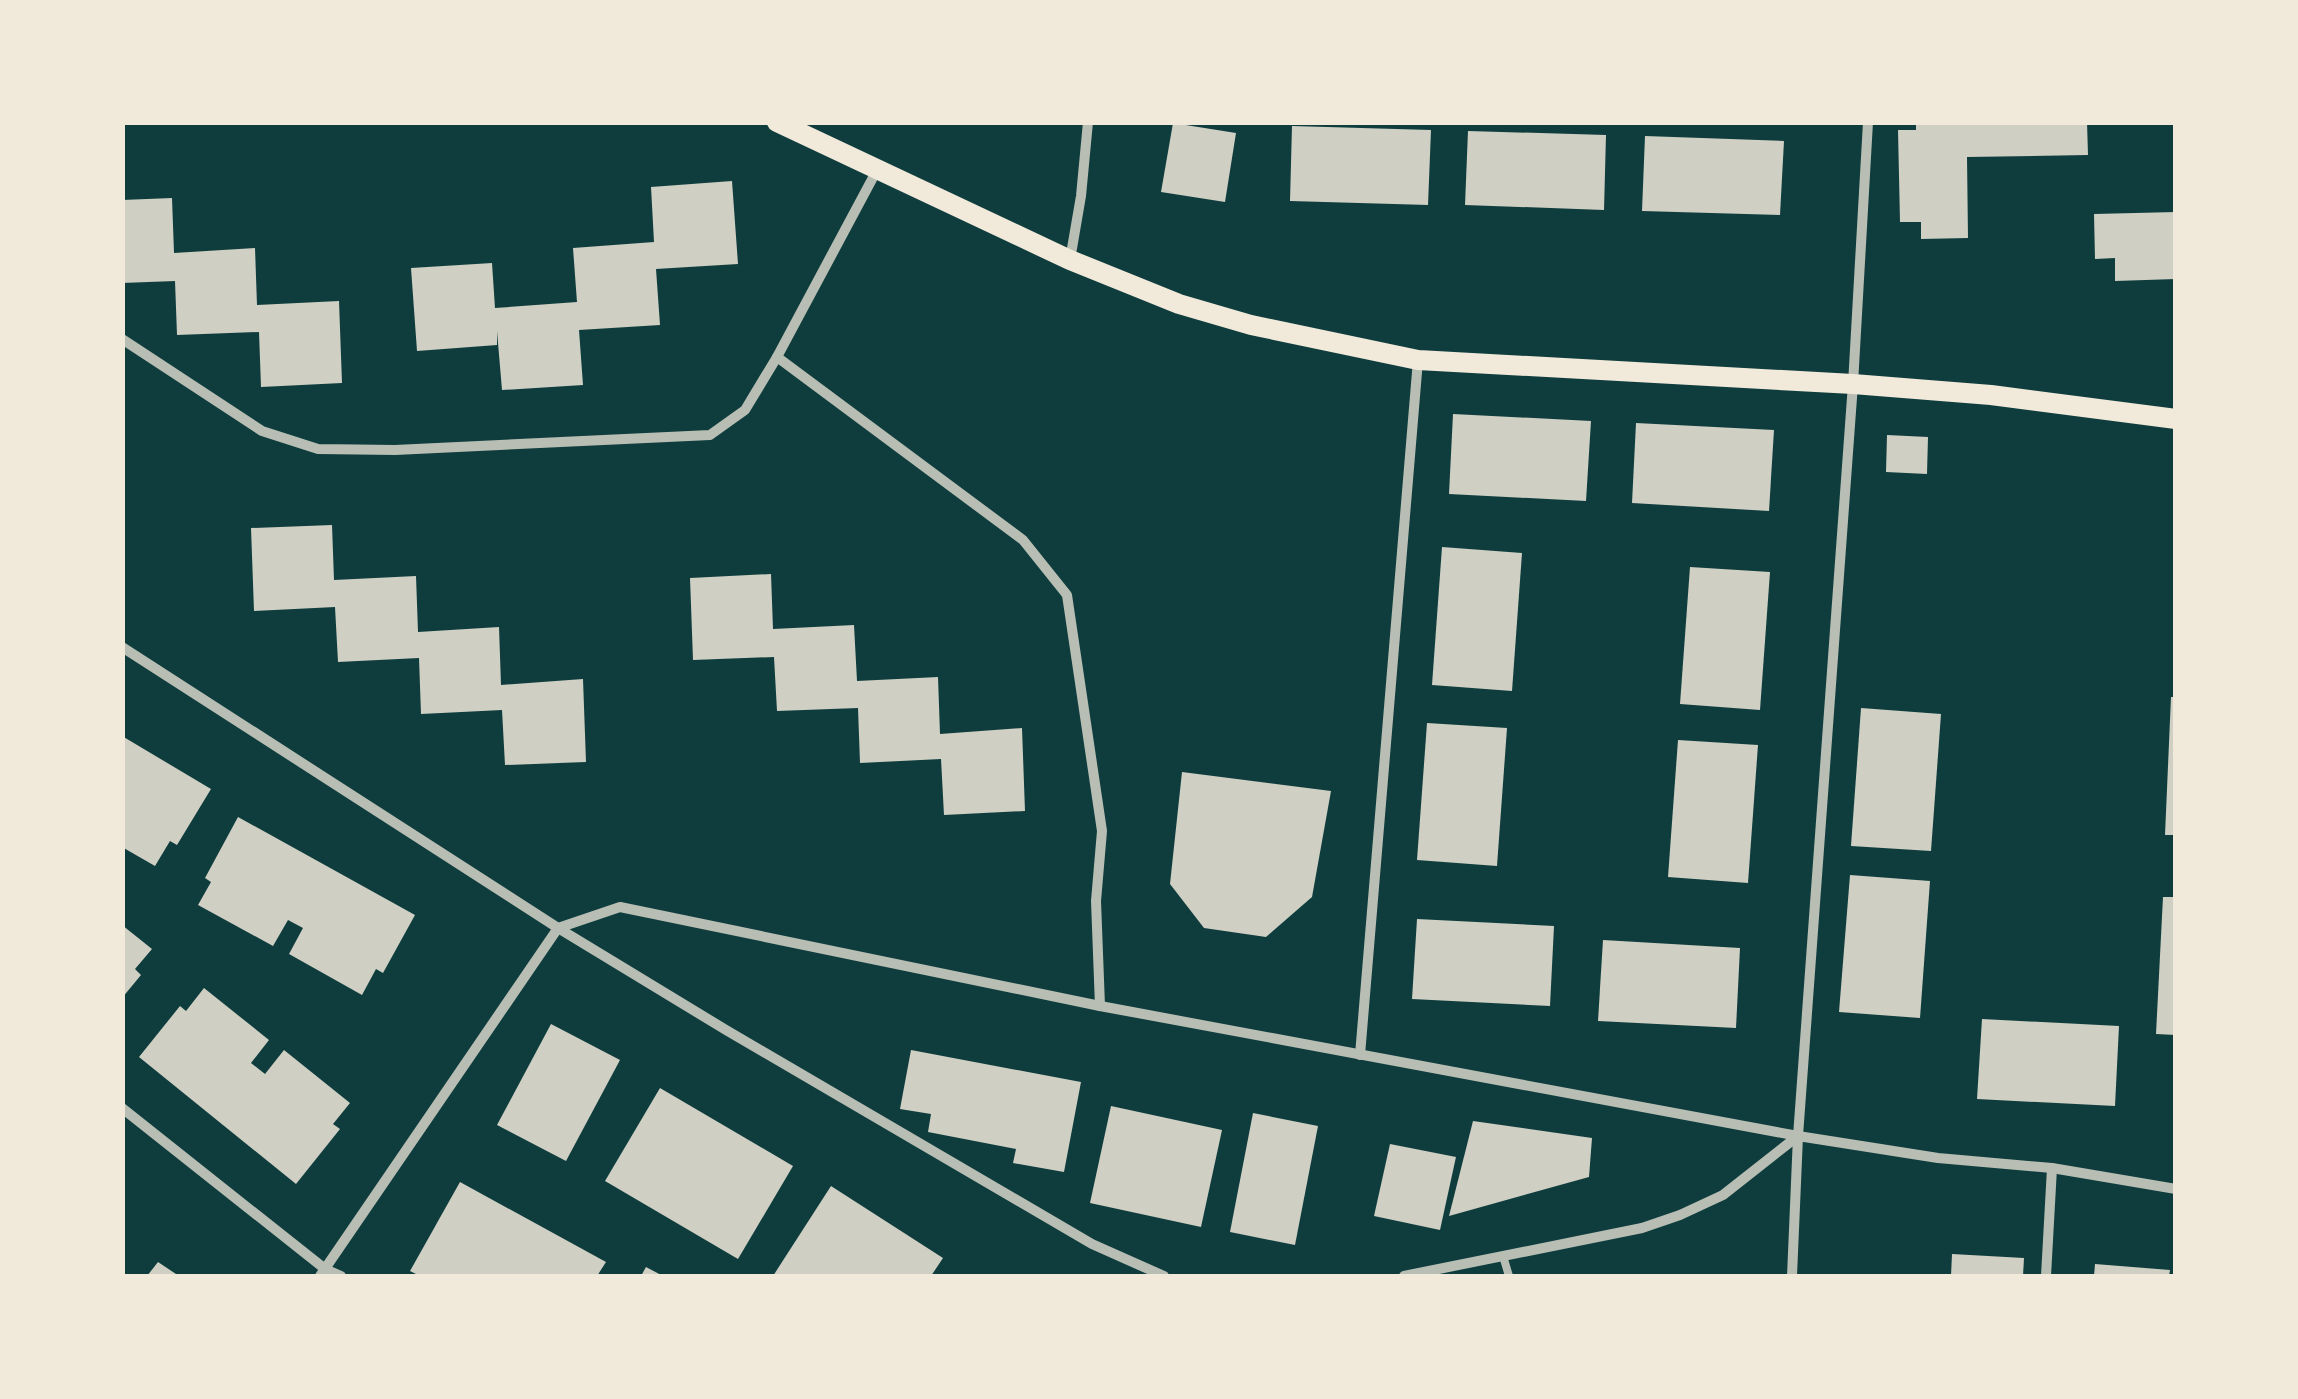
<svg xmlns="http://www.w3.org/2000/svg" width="2298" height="1399" font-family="'Exo 2',sans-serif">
<rect width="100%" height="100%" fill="#0f3d3e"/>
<g fill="#cfcfc3">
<path d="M 1916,122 L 2087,122 L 2088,155 L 1967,157 L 1968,238 L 1921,239 L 1921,222 L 1900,222 L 1898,130 L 1916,130 Z"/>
<path d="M 1173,123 L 1236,133 L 1225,202 L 1161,192 Z"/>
<path d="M 1292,126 L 1431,130 L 1428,205 L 1290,201 Z"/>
<path d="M 1468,131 L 1606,135 L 1604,210 L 1465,205 Z"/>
<path d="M 1645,136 L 1784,141 L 1780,215 L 1642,211 Z"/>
<path d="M 732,181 L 738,264 L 656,269 L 660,325 L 579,330 L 583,385 L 502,390 L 497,331 L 497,345 L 417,351 L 411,268 L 492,263 L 495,308 L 577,302 L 573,248 L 654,242 L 651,187 Z"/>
<path d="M 172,198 L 174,253 L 255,248 L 257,305 L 339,301 L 342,383 L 261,387 L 259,332 L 177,335 L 175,281 L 122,283 L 122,200 Z"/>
<path d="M 2176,212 L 2176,279 L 2115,281 L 2115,258 L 2095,259 L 2094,214 Z"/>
<path d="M 1453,414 L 1591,421 L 1586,501 L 1449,494 Z"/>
<path d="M 1636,423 L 1774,430 L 1769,511 L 1632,503 Z"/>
<path d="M 1887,435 L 1928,437 L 1927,474 L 1886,472 Z"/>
<path d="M 332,525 L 334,580 L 416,576 L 418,632 L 499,627 L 501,685 L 583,679 L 586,762 L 505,765 L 502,710 L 421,714 L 419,658 L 338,662 L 335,607 L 254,611 L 251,528 Z"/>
<path d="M 1442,547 L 1522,553 L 1512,691 L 1432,685 Z"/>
<path d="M 1690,567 L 1770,572 L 1760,710 L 1680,704 Z"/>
<path d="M 771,574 L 773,629 L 854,625 L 857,681 L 938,677 L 940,734 L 1022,728 L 1025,811 L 944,815 L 941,759 L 860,763 L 858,708 L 777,711 L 774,657 L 693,660 L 690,578 Z"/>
<path d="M 2171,697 L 2176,697 L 2176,835 L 2165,835 Z"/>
<path d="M 1861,708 L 1941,714 L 1931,851 L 1851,846 Z"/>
<path d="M 1427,723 L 1507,728 L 1497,866 L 1417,860 Z"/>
<path d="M 122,736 L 211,789 L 177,845 L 170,841 L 155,866 L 122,847 Z"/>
<path d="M 1678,740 L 1758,745 L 1748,883 L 1668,877 Z"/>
<path d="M 1182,772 L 1331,791 L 1312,897 L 1266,937 L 1204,928 L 1170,884 Z"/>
<path d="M 238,817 L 415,915 L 383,973 L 376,969 L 362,995 L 289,954 L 303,928 L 288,920 L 273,946 L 198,905 L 211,882 L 205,878 Z"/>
<path d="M 1850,875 L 1930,881 L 1920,1018 L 1839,1012 Z"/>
<path d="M 2163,897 L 2176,897 L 2176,1035 L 2156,1034 Z"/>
<path d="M 1417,919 L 1554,926 L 1550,1006 L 1412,999 Z"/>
<path d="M 122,925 L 152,949 L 135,969 L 141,975 L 122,998 Z"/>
<path d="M 1603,940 L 1740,948 L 1736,1028 L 1598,1021 Z"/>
<path d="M 204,988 L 269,1040 L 251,1063 L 265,1074 L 284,1050 L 350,1103 L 333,1124 L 340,1129 L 296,1184 L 139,1057 L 180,1006 L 186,1011 Z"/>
<path d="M 1982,1019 L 2119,1026 L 2115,1106 L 1977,1099 Z"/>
<path d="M 551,1024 L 620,1060 L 566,1161 L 497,1125 Z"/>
<path d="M 911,1050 L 1081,1082 L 1064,1172 L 1013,1163 L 1016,1149 L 928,1132 L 931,1114 L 900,1109 Z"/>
<path d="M 660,1088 L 793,1166 L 738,1259 L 605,1181 Z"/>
<path d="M 1111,1106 L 1222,1130 L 1201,1227 L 1090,1203 Z"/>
<path d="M 1253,1113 L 1318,1126 L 1295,1245 L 1230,1232 Z"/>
<path d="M 1473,1121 L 1592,1138 L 1589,1177 L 1449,1216 Z"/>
<path d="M 1390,1144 L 1456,1157 L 1440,1230 L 1374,1216 Z"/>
<path d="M 460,1182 L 606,1262 L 597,1276 L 420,1276 L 410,1271 Z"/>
<path d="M 831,1186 L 943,1258 L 931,1276 L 773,1276 Z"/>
<path d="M 1952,1254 L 2024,1258 L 2023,1276 L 1951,1276 Z"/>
<path d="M 158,1262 L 179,1276 L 147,1276 Z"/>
<path d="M 2095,1264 L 2170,1270 L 2169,1276 L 2094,1276 Z"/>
<path d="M 646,1267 L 663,1276 L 641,1276 Z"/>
</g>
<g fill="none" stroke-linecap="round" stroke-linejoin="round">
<path stroke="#b8beb3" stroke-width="8" d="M 1503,1256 L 1509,1276"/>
<g stroke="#b8beb3" stroke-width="10">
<path d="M 1070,260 L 1081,196 L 1088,122"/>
<path d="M 122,339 L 262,431 L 318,449 L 395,450 L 710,435 L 745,410 L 777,357 L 877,170"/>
<path d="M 777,357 L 1023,540 L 1067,595 L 1102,831 L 1096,901 L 1100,1006"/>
<path d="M 122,647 L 558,928 L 726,1030 L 1092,1244 L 1164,1276"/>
<path d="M 1360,1055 L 1418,360"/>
<path d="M 122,1108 L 325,1269 L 341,1276"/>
<path d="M 320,1276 L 558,928 L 620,907 L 1100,1006 L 1798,1136"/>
<path d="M 1404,1276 L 1642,1228 L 1680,1215 L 1723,1195 L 1798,1136 L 1938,1158 L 2052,1168 L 2176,1189"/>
<path d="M 1792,1276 L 1798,1136 L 1853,384 L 1868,122"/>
<path d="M 2046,1276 L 2052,1168"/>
</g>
<path stroke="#f1e9da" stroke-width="20" d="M 777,122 L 1070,260 L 1179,304 L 1251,325 L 1418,360 L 1853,384 L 1991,395 L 2176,419"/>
</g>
<rect width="2298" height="1399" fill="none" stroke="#f1e9da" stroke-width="250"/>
</svg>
